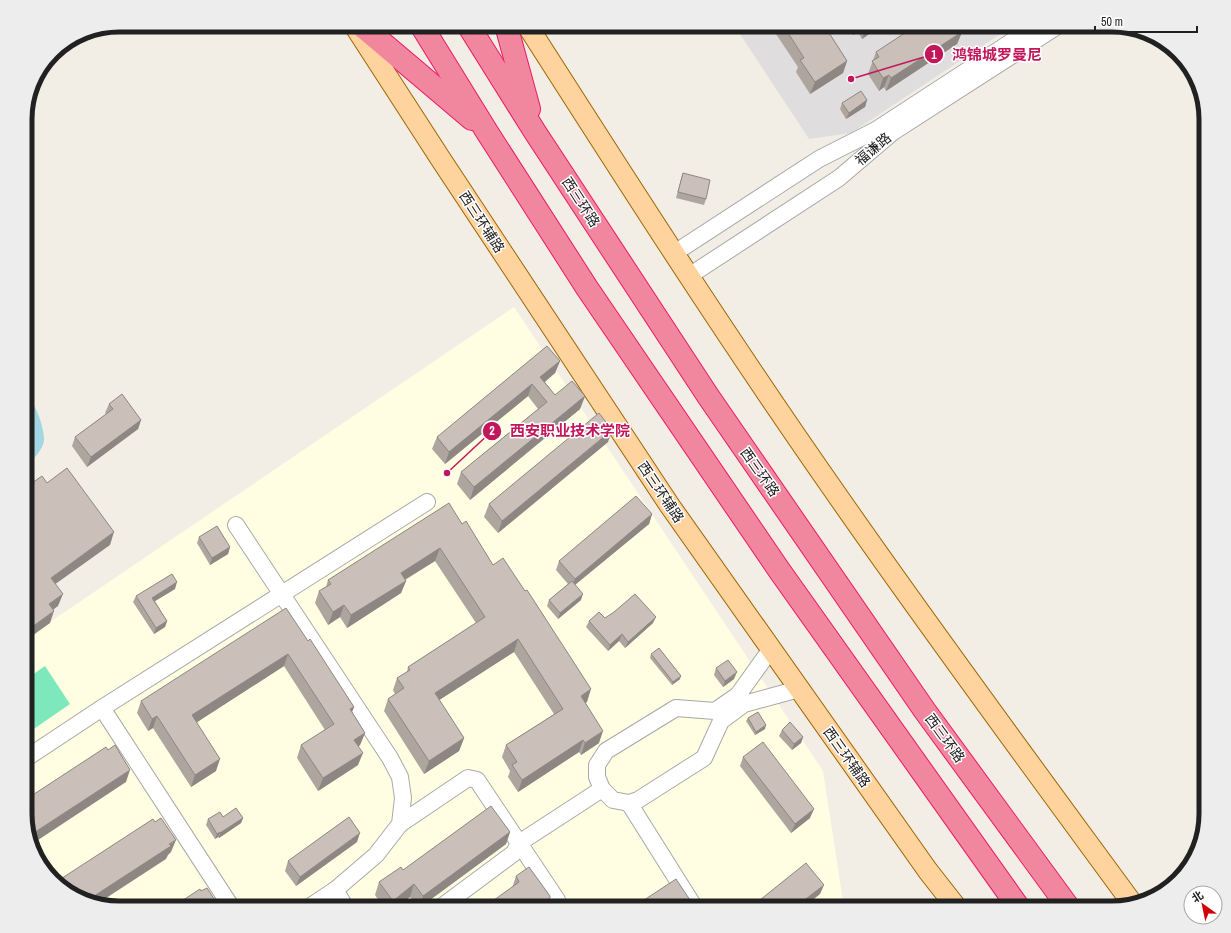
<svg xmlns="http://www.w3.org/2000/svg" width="1231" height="933" font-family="'Archivo Narrow','Noto Sans SC',sans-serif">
<rect width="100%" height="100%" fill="#f2eee6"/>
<path fill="#dfdddd" d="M 734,25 L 1014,25 L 851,133 L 809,139 Z"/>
<path fill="#fffee2" d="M 514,307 L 823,771 L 844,908 L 119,908 L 62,888 L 35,856 L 25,820 L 25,639 Z"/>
<path fill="#7de8bc" d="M 45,666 L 70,704 L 25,735 L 25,680 Z"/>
<path fill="#a3d6e3" d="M 25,393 C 35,402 44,426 44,440 C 43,450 33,460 25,465 Z"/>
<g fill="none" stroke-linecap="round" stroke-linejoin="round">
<g stroke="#a8a8a8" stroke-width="18">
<g id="minor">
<path d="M 673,254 L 819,159 L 876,130 L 1037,25"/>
<path d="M 689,276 L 839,178 L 893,132 L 1059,25"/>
<path d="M 236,525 L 390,758 L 400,777 L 403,798 L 400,824 L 376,855 L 335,890 L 308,908"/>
<path d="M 771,649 L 738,695 L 715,711 L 676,708 L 606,751 L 597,765 L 597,777 L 602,789 L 613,800 L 629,803 L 638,800 L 704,758 L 721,721 L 744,704 L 799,689"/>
<path d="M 102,708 L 232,908"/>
<path d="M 25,759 L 102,708 L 427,502"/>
<path d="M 629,803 L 695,908"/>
<path d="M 400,824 L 468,778 L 477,780 L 557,900 L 555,908"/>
<path d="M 335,890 L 346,908"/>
<path d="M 440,908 L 514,853 L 519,843 L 602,789"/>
</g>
</g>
<g stroke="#9d6500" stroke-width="22">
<g id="major">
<path d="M 354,25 L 440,158 L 670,506 L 928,871 L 957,908"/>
<path d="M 527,25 C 628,183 729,341 837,495 C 933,633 1033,768 1132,903"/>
</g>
</g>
<g stroke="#ec1766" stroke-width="24">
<g id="highway">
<path d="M 361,25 L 472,119"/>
<path d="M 421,25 L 487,132 L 587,288 L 779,570 L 1019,908"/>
<path d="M 468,25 L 535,132 L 708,396 L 925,711 L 1069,908"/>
<path d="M 506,25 L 529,109"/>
</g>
</g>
<use href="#minor" stroke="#fff" stroke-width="16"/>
<use href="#major" stroke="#ffd39e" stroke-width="20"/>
<use href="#highway" stroke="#f0879e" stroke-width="22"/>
</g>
<g fill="#aea59f">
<path d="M 128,25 L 138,25 L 132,30 Z"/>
<path d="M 770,25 L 824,25 L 847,61 L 843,73 L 810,94 L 796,72 L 798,67 Z"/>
<path d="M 847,25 L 882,25 L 862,39 L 858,32 L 853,35 Z"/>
<path d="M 961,31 L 962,32 L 957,44 L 886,91 L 884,87 L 879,91 L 868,74 L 876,52 Z"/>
<path d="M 867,100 L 865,107 L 846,119 L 840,109 L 842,103 Z"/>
<path d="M 683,173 L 706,199 L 704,205 L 676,198 L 681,179 Z"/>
<path d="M 560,361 L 555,373 L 545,382 L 555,395 L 585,396 L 580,409 L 470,500 L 457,484 L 461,472 L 538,409 L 528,396 L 445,464 L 432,449 L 437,437 Z"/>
<path d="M 109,404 L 141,420 L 138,429 L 87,467 L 72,446 L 75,437 L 106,414 L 105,413 Z"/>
<path d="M 608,442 L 498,533 L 484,517 L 489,504 Z"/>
<path d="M 652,514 L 649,524 L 575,585 L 581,600 L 558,619 L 547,606 L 549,600 L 568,584 L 556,570 L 559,561 Z"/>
<path d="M 462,524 L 493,565 L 587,702 L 585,703 L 599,743 L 581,755 L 579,752 L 518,792 L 508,777 L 510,771 L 502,757 L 506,745 L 554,714 L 514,652 L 439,700 L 464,738 L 459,751 L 424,774 L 384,711 L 388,699 L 395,694 L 393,690 L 397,678 L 407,672 L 408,667 L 476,623 L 435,561 L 405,580 L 406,581 L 401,593 L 347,628 L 340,617 L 328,625 L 315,603 L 319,591 L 326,587 L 328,580 Z"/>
<path d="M 199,537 L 230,547 L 228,554 L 210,565 L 197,543 Z"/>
<path d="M 175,589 L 155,601 L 167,621 L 165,627 L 154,634 L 133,602 L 136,596 Z"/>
<path d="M 605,618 L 653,623 L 625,648 L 619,641 L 608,651 L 586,627 L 589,621 Z"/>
<path d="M 308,641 L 354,707 L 352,712 L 365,733 L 360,745 L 359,746 L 358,765 L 318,791 L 297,758 L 301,745 L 325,730 L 284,666 L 197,722 L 216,771 L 191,787 L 153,728 L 148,731 L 137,713 L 141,701 Z"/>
<path d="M 651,654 L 680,679 L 672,685 L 650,658 Z"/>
<path d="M 716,668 L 734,679 L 723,687 L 714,675 Z"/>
<path d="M 748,718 L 765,729 L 755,735 L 746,721 Z"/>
<path d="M 782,730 L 803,737 L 801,743 L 792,750 L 779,736 Z"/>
<path d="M 743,757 L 810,818 L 791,833 L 740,766 Z"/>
<path d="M 223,817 L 243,818 L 241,823 L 219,838 L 218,837 L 215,839 L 206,825 L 208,819 Z"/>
<path d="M 510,832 L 506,844 L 419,908 L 418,908 L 410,897 L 395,908 L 384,908 L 375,895 L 379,882 L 403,870 Z"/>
<path d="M 357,842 L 296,886 L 285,871 L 288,861 Z"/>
<path d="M 516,876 L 550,898 L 547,908 L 483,908 L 512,888 Z"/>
</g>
<g fill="#8d8682">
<path d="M 134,25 L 138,25 L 132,30 Z"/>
<path d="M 857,25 L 861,25 L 858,32 L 853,35 Z"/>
<path d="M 870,25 L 882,25 L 862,39 L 866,28 Z"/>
<path d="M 962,25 L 963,25 L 961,33 L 962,32 L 957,44 L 886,91 L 891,78 Z"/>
<path d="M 847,61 L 843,73 L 810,94 L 815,82 Z"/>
<path d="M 889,75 L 884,87 L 879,91 L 883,78 Z"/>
<path d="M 867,100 L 865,107 L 846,119 L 849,113 Z"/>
<path d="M 560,361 L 555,373 L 536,389 L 540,377 Z"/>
<path d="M 532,384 L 528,396 L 445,464 L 449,452 Z"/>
<path d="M 585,396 L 580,409 L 470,500 L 474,487 Z"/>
<path d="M 141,420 L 138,429 L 87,467 L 91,457 Z"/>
<path d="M 612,430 L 608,442 L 498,533 L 502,521 Z"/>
<path d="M 652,514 L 649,524 L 571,588 L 575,579 Z"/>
<path d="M 114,532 L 110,545 L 47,590 L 51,578 Z"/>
<path d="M 230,547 L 228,554 L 210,565 L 212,558 Z"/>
<path d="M 440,548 L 435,561 L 396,585 L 401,573 Z"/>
<path d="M 406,581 L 401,593 L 347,628 L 351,615 Z"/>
<path d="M 177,582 L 175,589 L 150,604 L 152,598 Z"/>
<path d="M 63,594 L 58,606 L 45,616 L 49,604 Z"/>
<path d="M 583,594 L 581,600 L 558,619 L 560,613 Z"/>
<path d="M 344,605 L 340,617 L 328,625 L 333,612 Z"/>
<path d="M 54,611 L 50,623 L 25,641 L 25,632 Z"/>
<path d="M 656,617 L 653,623 L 625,648 L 628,642 Z"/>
<path d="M 167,621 L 165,627 L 154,634 L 156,628 Z"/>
<path d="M 622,634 L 619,641 L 608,651 L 610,645 Z"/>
<path d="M 518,639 L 514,652 L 430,706 L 435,693 Z"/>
<path d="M 288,654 L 284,666 L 188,728 L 192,715 Z"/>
<path d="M 737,672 L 734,679 L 723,687 L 725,681 Z"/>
<path d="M 681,676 L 680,679 L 672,685 L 673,682 Z"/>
<path d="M 591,689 L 587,702 L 576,709 L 581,696 Z"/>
<path d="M 354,707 L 349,719 L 350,709 Z"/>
<path d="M 157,716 L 153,728 L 148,731 L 152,719 Z"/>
<path d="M 766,725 L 765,729 L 755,735 L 756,732 Z"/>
<path d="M 603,731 L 599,743 L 581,755 L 585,743 Z"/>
<path d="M 365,733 L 360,745 L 350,752 L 354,740 Z"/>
<path d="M 803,737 L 801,743 L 792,750 L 794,744 Z"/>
<path d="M 464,738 L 459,751 L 424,774 L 429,761 Z"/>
<path d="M 583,740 L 579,752 L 518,792 L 522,780 Z"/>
<path d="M 363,753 L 358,765 L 318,791 L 323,778 Z"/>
<path d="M 220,759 L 216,771 L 191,787 L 195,775 Z"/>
<path d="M 130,770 L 126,782 L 32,844 L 29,836 Z"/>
<path d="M 814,809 L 810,818 L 791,833 L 795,824 Z"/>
<path d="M 243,818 L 241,823 L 219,838 L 220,833 Z"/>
<path d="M 220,832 L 218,837 L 215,839 L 217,834 Z"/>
<path d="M 510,832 L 506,844 L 419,908 L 423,896 Z"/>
<path d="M 360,833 L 357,842 L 296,886 L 300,877 Z"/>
<path d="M 176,840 L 171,852 L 168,855 L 166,859 L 100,902 L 91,898 Z"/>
<path d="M 414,884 L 410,897 L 395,908 L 390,908 L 393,901 Z"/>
<path d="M 824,885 L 820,894 L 803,908 L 794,908 Z"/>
<path d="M 550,898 L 547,908 L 537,908 Z"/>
<path d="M 690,900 L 687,908 L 681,908 L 682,905 Z"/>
</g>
<g fill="#cac0b9" stroke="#8d8682">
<path d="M 783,25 L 824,25 L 847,61 L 815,82 L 800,60 L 804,58 Z"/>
<path d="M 864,25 L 870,25 L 866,28 Z"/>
<path d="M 917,25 L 962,25 L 959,27 L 962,32 L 891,78 L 889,75 L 883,78 L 872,61 L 879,57 L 876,52 Z"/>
<path d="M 861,91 L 867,100 L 849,113 L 842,103 Z"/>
<path d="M 683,173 L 710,180 L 706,199 L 678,192 Z"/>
<path d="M 547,346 L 560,361 L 540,377 L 555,395 L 572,381 L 585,396 L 474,487 L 461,472 L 547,402 L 532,384 L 449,452 L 437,437 Z"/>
<path d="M 122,394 L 141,420 L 91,457 L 75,437 L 113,409 L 109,404 Z"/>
<path d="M 599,413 L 612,430 L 502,521 L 489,504 Z"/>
<path d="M 67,468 L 114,532 L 51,578 L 63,594 L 49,604 L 54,611 L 25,632 L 25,488 L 42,476 L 47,483 Z"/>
<path d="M 636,496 L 652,514 L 575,579 L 559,561 Z"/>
<path d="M 449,503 L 462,524 L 466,521 L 493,565 L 503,558 L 525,591 L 527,590 L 591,689 L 581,696 L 603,731 L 585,743 L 583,740 L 522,780 L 512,765 L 517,762 L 506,745 L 563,709 L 518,639 L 435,693 L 464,738 L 429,761 L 388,699 L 404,688 L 397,678 L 410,670 L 408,667 L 485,617 L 440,548 L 401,573 L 406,581 L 351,615 L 344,605 L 333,612 L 319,591 L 331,584 L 328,580 Z"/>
<path d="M 217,526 L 230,547 L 212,558 L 199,537 Z"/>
<path d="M 172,574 L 177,582 L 152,598 L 167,621 L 156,628 L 136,596 Z"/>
<path d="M 572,581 L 583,594 L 560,613 L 549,600 Z"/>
<path d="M 635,594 L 656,617 L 628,642 L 622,634 L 610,645 L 589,621 L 599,612 L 605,618 L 614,612 Z"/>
<path d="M 286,608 L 308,641 L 310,639 L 354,707 L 350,709 L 365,733 L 354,740 L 363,753 L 323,778 L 301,745 L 334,724 L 288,654 L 192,715 L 220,759 L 195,775 L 157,716 L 152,719 L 141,701 Z"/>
<path d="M 659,648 L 681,676 L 673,682 L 651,654 Z"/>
<path d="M 728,660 L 737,672 L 725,681 L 716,668 Z"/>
<path d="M 758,712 L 766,725 L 756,732 L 748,718 Z"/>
<path d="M 790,722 L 803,737 L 794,744 L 782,730 Z"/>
<path d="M 763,742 L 814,809 L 795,824 L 743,757 Z"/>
<path d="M 115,745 L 130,770 L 29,836 L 25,820 L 25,800 L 106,747 L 108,750 Z"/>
<path d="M 491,806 L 510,832 L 423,896 L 414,884 L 393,901 L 379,882 L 401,867 L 403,870 Z"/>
<path d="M 236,808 L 243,818 L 220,833 L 220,832 L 217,834 L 208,819 L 220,812 L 223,817 Z"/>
<path d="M 349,817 L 360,833 L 300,877 L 288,861 Z"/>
<path d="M 161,818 L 176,840 L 169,844 L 171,846 L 91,898 L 62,888 L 56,882 L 153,819 L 155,822 Z"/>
<path d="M 806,863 L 824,885 L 794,908 L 750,908 Z"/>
<path d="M 529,867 L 550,896 L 550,898 L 537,908 L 483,908 L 519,882 L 516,876 Z"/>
<path d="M 676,879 L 690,900 L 682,905 L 684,908 L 632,908 Z"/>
<path d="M 207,888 L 220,908 L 171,908 L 200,889 L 201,891 Z"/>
</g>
<g text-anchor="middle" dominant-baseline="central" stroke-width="3" stroke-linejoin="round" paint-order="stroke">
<g font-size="14" fill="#212121" stroke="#fff">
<text transform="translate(873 149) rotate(-40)">福谦路</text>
<text transform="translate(581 202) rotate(57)">西三环路</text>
<text transform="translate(482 222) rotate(57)">西三环辅路</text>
<text transform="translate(760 472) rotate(55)">西三环路</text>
<text transform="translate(661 492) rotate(56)">西三环辅路</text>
<text transform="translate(945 738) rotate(54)">西三环路</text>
<text transform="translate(847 757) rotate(55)">西三环辅路</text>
</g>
</g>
<path d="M0 0H1231V933H0ZM119 32H1112A87 87 0 0 1 1199 119V814A87 87 0 0 1 1112 901H119A87 87 0 0 1 32 814V119A87 87 0 0 1 119 32Z" fill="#ededed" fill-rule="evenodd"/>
<path fill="none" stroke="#212121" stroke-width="5" d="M119 32H1112A87 87 0 0 1 1199 119V814A87 87 0 0 1 1112 901H119A87 87 0 0 1 32 814V119A87 87 0 0 1 119 32Z"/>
<path fill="none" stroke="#c2185b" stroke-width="1.5" d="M851 79L934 54M447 473L492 431"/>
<g fill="#c2185b" stroke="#fff" stroke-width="1.5">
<circle cx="851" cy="79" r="4"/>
<circle cx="447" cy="473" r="4"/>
<circle cx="934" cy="54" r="10"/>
<circle cx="492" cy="431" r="10"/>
</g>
<g font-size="12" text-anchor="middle" font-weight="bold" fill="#fff">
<text x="934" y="59">1</text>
<text x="492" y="435">2</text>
</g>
<g font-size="15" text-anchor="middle" font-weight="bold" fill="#c2185b" stroke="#fff" stroke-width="3" stroke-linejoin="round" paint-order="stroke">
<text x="997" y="60">鸿锦城罗曼尼</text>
<text x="570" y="436">西安职业技术学院</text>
</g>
<g transform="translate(1203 905) rotate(327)"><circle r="19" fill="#ffffff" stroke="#a6a6a6"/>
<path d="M0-3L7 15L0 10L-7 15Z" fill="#d10006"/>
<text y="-6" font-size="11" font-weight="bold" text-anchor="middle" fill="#212121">北</text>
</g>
<path d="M1095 26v6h102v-6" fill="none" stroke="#212121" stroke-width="2"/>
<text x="1101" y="26" font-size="12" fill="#212121" stroke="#ffffff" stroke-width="3" paint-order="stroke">50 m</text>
</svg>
